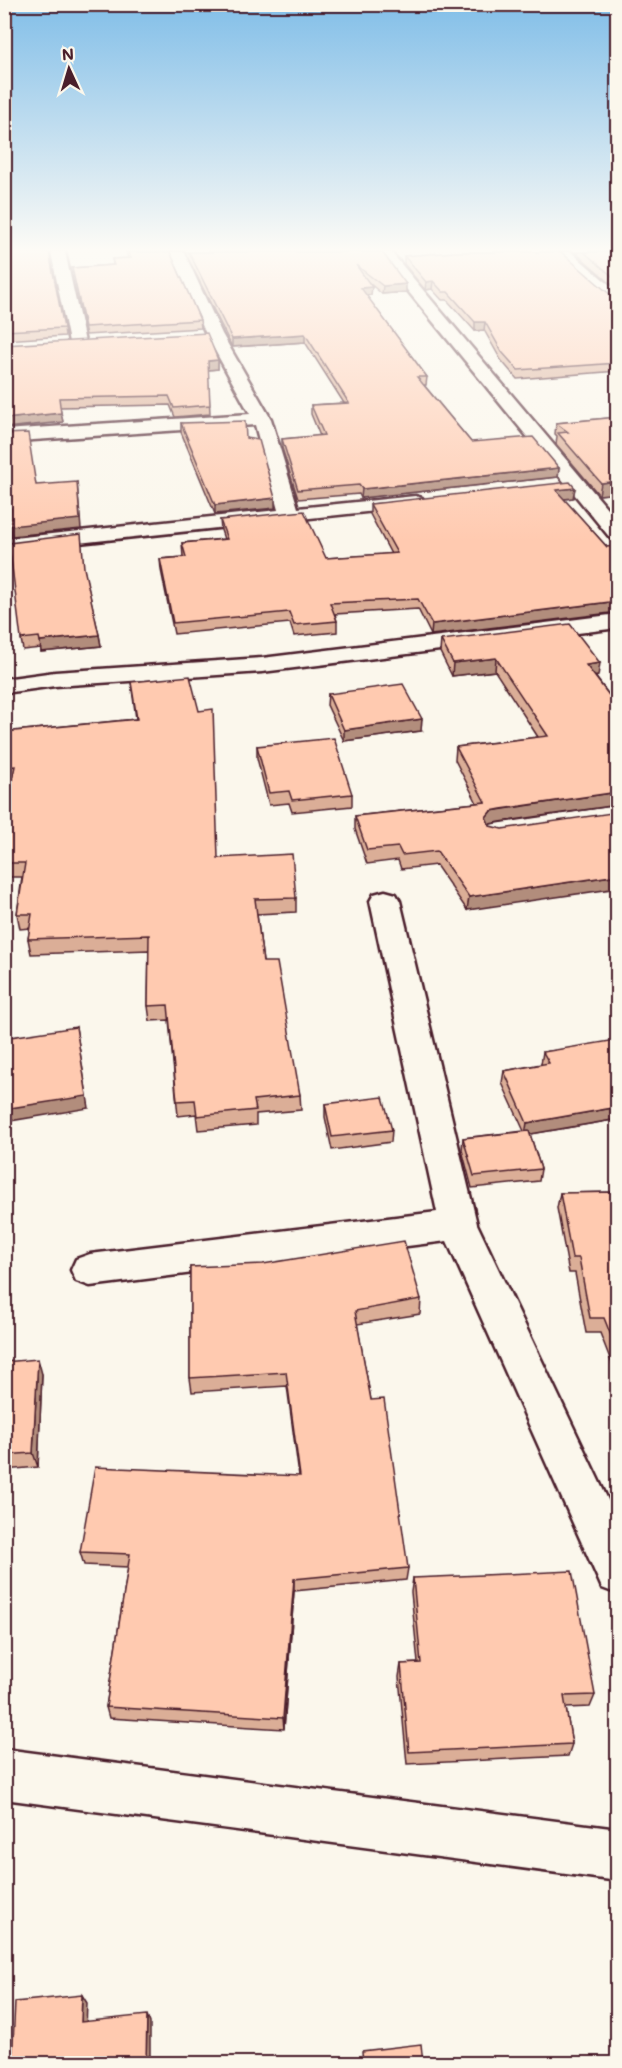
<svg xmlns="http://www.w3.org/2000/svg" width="622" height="2068" font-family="Mali,sans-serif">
<rect width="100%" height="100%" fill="#fbf7ec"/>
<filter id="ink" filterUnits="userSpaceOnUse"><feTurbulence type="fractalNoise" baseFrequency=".0167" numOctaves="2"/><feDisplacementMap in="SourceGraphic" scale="12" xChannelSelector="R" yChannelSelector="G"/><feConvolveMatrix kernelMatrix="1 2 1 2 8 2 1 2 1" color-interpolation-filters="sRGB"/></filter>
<g filter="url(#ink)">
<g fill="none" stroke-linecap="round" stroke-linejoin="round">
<g stroke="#4a1f2b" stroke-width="5">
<g id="minor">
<path d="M 51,252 L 65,252 L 85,342 L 83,345 L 77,347 L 69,342 Z"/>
<path d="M 170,252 L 184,252 L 222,334 L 271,419 L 298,508 L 415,496 L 422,498 L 425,502 L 422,506 L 4,551 L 4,539 L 278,510 L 255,425 L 4,442 L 4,430 L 250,414 L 206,334 Z"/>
<path d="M 376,252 L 391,252 L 618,521 L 618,541 L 611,539 Z"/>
<path d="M 555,252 L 571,252 L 618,292 L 618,304 L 613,303 Z"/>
<path d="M 618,614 L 618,628 L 262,672 L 55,686 L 4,693 L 4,679 L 55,672 L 262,658 Z"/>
<path d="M 385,891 L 396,894 L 400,901 L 477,1224 L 618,1521 L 618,1594 L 602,1588 L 447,1241 L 90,1286 L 76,1281 L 71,1270 L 76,1259 L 90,1254 L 437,1212 L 370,901 L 374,894 Z"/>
<path d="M 4,1749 L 618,1829 L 618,1881 L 4,1799 Z"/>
</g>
</g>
<use href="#minor" fill="#fbf7ec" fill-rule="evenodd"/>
</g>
<g fill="#dbae97" stroke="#4a1f2b" stroke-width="1.5">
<path d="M 4,252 L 64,328 L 65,336 L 4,340 Z"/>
<path d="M 126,252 L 170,252 L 200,320 L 201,328 L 86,335 L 72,268 L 113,265 L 112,259 L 128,258 Z"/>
<path d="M 185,252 L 382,252 L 406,292 L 382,294 L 368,282 L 371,295 L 366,295 L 427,377 L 426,385 L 424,385 L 471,442 L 559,468 L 558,477 L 361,498 L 359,494 L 298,499 L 282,448 L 282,439 L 320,436 L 311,414 L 311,405 L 344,403 L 305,342 L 232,347 Z"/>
<path d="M 575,252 L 618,252 L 618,290 Z"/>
<path d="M 404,256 L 618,297 L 618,371 L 517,379 L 501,360 L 484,330 L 475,331 L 447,300 L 442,300 L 432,289 L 425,290 L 404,264 Z"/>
<path d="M 4,345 L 218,360 L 218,369 L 208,370 L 210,414 L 175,417 L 170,405 L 60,407 L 63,422 L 4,428 Z"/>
<path d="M 618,417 L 618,493 L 599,495 L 556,444 L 557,436 L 555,434 L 556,423 Z"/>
<path d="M 181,423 L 246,438 L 275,508 L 215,514 L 181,432 Z"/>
<path d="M 4,434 L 36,485 L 81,529 L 12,536 L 10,518 L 4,519 Z"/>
<path d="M 575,488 L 573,498 L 564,499 L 607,547 L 618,549 L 618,612 L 431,635 L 418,609 L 335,614 L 337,621 L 337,632 L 294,636 L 290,623 L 174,634 L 161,570 L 160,559 L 183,557 L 182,543 L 224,539 L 221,530 L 220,520 L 326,558 L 391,554 L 370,514 L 370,504 Z"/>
<path d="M 84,570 L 99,635 L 101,646 L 41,652 L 41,648 L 23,650 L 21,639 Z"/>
<path d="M 441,640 L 598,676 L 595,676 L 618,707 L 618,805 L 490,824 L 467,910 L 436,865 L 401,869 L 398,860 L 367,864 L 355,829 L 355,816 L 477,803 L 455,760 L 456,747 L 538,737 L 495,671 L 452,676 L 440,652 Z"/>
<path d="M 131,682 L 218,858 L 296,898 L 296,912 L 257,914 L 263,962 L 300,1095 L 301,1110 L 256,1114 L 256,1125 L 198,1130 L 196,1114 L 178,1116 L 169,1020 L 150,1021 L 148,1006 L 149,950 L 31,954 L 28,939 L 30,928 L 20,929 L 17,914 L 22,877 L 7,877 L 4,866 L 4,817 L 12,781 L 4,782 L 4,732 L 136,719 Z"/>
<path d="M 328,694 L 421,731 L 344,741 L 327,705 Z"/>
<path d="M 257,746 L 352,794 L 352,806 L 292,812 L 289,803 L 269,805 L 257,758 Z"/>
<path d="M 618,1042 L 618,1119 L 530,1134 L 541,1169 L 539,1181 L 472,1188 L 462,1150 L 463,1138 L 524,1131 L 502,1083 L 504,1071 L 541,1064 L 543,1052 Z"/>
<path d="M 325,1104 L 392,1130 L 391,1142 L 332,1150 L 325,1117 Z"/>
<path d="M 618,1192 L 618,1379 L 600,1333 L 586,1333 L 575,1273 L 569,1273 L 557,1208 L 560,1193 Z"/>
<path d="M 190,1267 L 421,1299 L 420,1314 L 357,1324 L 371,1400 L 408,1568 L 406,1580 L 294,1591 L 284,1729 L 109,1718 L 106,1707 L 128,1567 L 84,1565 L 80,1552 L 299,1476 L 287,1386 L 192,1392 L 190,1378 Z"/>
<path d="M 4,1362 L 42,1374 L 38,1467 L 4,1470 Z"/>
<path d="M 618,1395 L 618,1410 L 615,1403 Z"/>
<path d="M 413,1578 L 595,1695 L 590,1707 L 566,1708 L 572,1744 L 568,1756 L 407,1764 L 399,1677 L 401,1664 L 418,1663 L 411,1592 Z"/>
</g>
<g fill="#b28d7b" stroke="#4a1f2b" stroke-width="1.5">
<path d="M 433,281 L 432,289 L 425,290 L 426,282 Z"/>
<path d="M 406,284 L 406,292 L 382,294 L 383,286 Z"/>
<path d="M 372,287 L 371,295 L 361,296 L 361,288 Z"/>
<path d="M 475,322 L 485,322 L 484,330 L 475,331 Z"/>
<path d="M 305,334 L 305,342 L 232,347 L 232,339 Z"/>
<path d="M 218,360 L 218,369 L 208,370 L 208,361 Z"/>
<path d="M 61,413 L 63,422 L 4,428 L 4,419 Z"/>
<path d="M 559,468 L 558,477 L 361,498 L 362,489 Z"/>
<path d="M 618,481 L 618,493 L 599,495 L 601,483 Z"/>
<path d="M 77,482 L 81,529 L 12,536 L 10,526 Z"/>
<path d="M 575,488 L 573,498 L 555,500 L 556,490 Z"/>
<path d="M 275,498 L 275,508 L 215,514 L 215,505 Z"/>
<path d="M 618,601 L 618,612 L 431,635 L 432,624 Z"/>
<path d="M 99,635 L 101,646 L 41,652 L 40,641 Z"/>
<path d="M 496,658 L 495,671 L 452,676 L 453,663 Z"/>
<path d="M 600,663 L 598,676 L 584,678 L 586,665 Z"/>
<path d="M 422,719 L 421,731 L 344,741 L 344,730 Z"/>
<path d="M 618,792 L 618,805 L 500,822 L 490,824 L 484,831 L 486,817 L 491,811 Z"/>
<path d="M 618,875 L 618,888 L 467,910 L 469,897 Z"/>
<path d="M 76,1027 L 89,1108 L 4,1122 L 4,1109 Z"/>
<path d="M 618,1107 L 618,1119 L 525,1135 L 527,1123 Z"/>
<path d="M 38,1359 L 42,1374 L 38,1467 L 33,1453 Z"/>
<path d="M 294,1579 L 294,1591 L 284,1729 L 283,1718 Z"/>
<path d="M 82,1995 L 87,2003 L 86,2030 L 81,2022 Z"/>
<path d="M 147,2015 L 150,2023 L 150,2064 L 146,2064 Z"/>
</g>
<g fill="#ffcab0" stroke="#4a1f2b" stroke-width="1.5">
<path d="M 4,252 L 49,252 L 64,328 L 4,331 Z"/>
<path d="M 128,252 L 170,252 L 200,320 L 85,327 L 72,268 L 114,265 L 112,259 L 131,258 Z"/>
<path d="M 189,252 L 382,252 L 406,284 L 383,286 L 356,265 L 372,287 L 361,288 L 427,377 L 417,377 L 471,442 L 533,437 L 559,468 L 362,489 L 359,485 L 298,490 L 282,439 L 324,435 L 311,405 L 349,403 L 305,334 L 232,339 Z"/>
<path d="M 455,252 L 561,252 L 613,297 L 618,297 L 618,363 L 518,370 L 502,352 L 485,322 L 475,322 L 448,292 L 443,292 L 433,281 L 426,282 L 404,256 Z"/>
<path d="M 584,252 L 618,252 L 618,281 Z"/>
<path d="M 207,333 L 218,360 L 208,361 L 210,405 L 174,408 L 169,396 L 59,398 L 61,413 L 4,419 L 4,345 Z"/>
<path d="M 618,417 L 618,481 L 601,483 L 558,433 L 568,432 L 556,423 Z"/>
<path d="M 245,421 L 246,438 L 259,440 L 275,498 L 215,505 L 181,423 Z"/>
<path d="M 28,433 L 36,485 L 77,482 L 80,519 L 10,526 L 11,508 L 4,509 L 4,434 Z"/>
<path d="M 570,482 L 575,488 L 556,490 L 607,547 L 615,546 L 618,549 L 618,601 L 432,624 L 418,599 L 330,603 L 337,621 L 294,625 L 289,612 L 173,623 L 160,559 L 186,557 L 182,543 L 227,539 L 220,520 L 304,511 L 326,558 L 397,553 L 370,504 Z"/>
<path d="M 81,534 L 84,568 L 99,635 L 40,641 L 39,637 L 21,639 L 9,543 Z"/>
<path d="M 570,624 L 600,663 L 586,665 L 618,707 L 618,792 L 501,809 L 491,811 L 486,817 L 490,826 L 502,829 L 618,812 L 618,875 L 469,897 L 437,851 L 402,855 L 398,847 L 367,850 L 355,816 L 485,802 L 456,747 L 548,736 L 496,658 L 453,663 L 441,640 Z"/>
<path d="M 190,676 L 199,711 L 213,709 L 218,858 L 292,854 L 296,898 L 255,899 L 263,962 L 277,962 L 300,1095 L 254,1100 L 256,1110 L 197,1116 L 195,1100 L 177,1101 L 168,1005 L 148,1006 L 149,935 L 28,939 L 32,914 L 17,914 L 25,863 L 4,863 L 6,849 L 4,849 L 4,817 L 15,766 L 4,767 L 4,732 L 137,719 L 131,682 Z"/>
<path d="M 403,684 L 422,719 L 344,730 L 328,694 Z"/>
<path d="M 334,738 L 352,794 L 292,800 L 289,791 L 269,793 L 257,746 Z"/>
<path d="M 76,1027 L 87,1096 L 4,1109 L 4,1038 Z"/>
<path d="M 616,1040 L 618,1042 L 618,1107 L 527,1123 L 504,1071 L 549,1063 L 543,1052 Z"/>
<path d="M 383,1097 L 392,1130 L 332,1137 L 325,1104 Z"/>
<path d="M 529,1131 L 541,1169 L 474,1176 L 463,1138 Z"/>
<path d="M 618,1192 L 618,1353 L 604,1318 L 590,1318 L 579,1258 L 572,1258 L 560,1193 Z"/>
<path d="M 404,1241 L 421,1299 L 355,1311 L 371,1400 L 384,1399 L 408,1568 L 294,1579 L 283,1718 L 106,1707 L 130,1554 L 80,1552 L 95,1467 L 300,1476 L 286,1372 L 190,1378 L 190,1267 L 263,1264 Z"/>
<path d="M 38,1359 L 33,1453 L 4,1455 L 4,1362 Z"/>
<path d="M 572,1571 L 595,1695 L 564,1696 L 572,1744 L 409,1752 L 401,1664 L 421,1663 L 413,1578 Z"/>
<path d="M 82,1995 L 81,2022 L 147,2015 L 146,2064 L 12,2064 L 15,2002 Z"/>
<path d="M 421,2044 L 423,2064 L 363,2064 L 362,2051 Z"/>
</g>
</g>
<linearGradient id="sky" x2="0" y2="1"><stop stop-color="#81bee8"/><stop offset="0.46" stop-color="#fdfbf6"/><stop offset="1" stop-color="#fdfbf6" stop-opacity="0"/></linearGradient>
<rect width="622" height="542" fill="url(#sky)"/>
<rect width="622" height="2068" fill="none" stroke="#fbf7ec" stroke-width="24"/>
<rect x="12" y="12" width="598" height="2044" fill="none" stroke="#4a1f2b" stroke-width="2" filter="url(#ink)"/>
<g transform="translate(69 69) rotate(356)" stroke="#fbf7ec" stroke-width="4.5" paint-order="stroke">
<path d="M0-4.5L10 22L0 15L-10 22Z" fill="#4a1f2b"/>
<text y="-9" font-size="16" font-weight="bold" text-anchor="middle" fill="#4a1f2b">N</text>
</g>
</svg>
